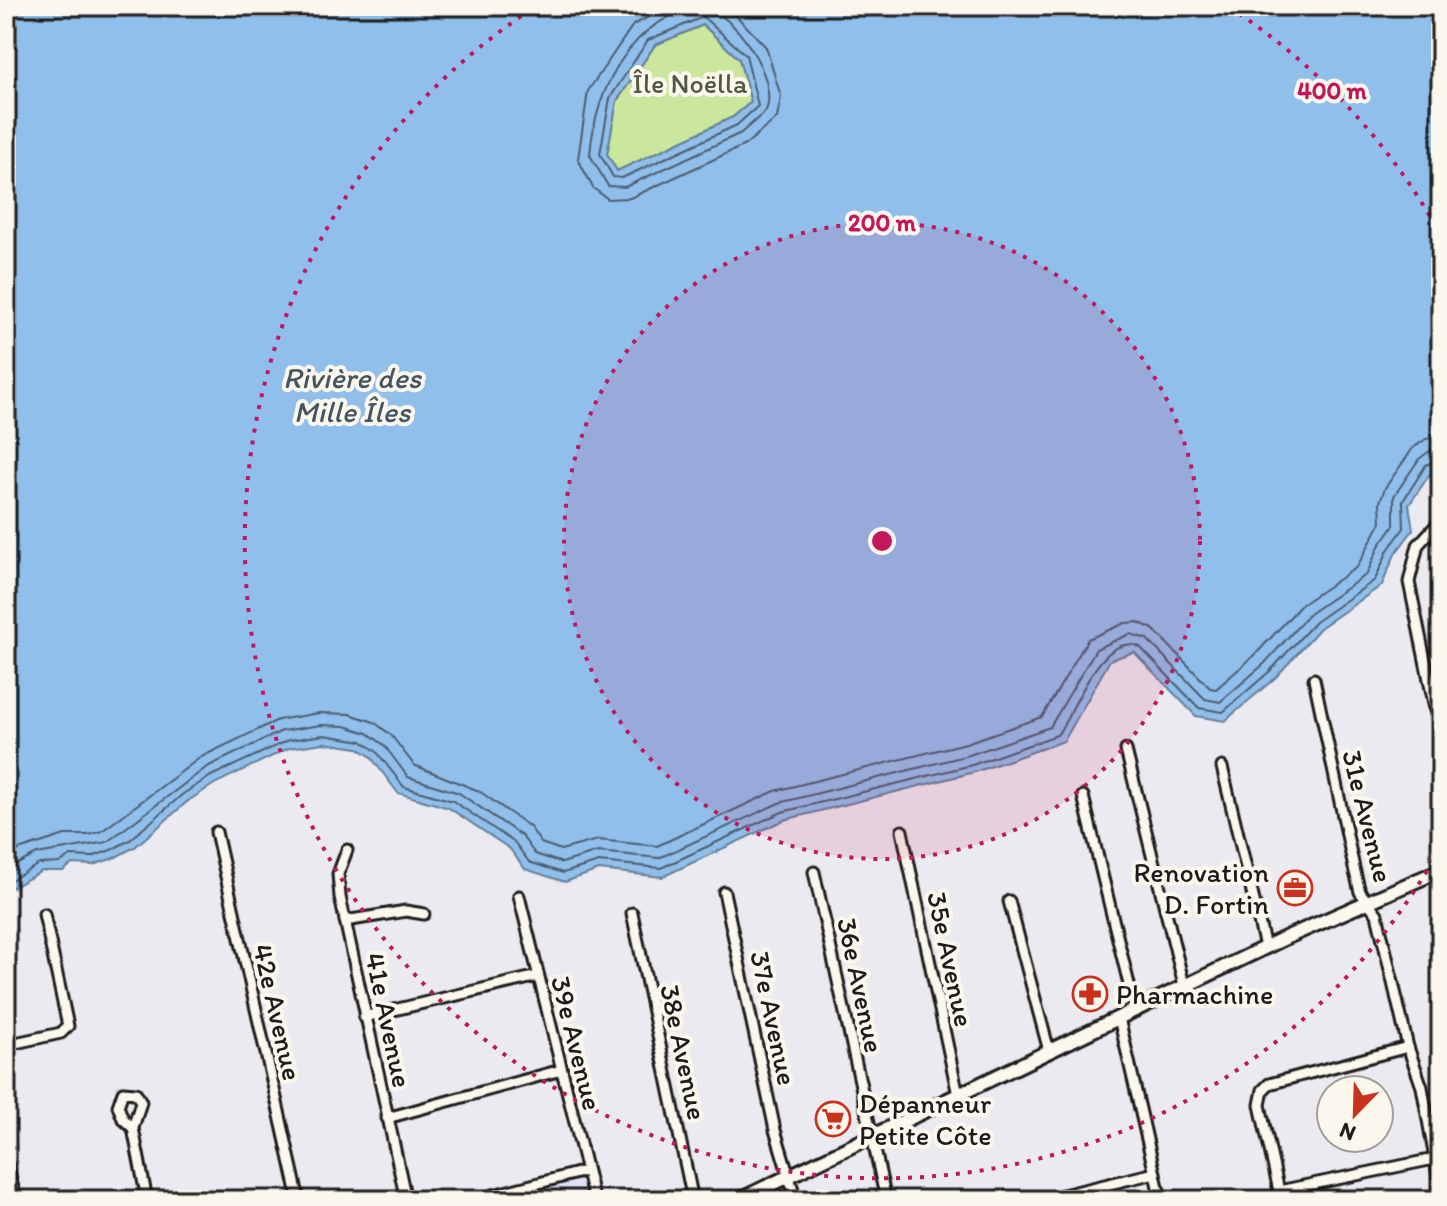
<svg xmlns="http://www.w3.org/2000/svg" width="1447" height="1206" font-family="Itim,sans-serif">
<rect width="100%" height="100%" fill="#ebeaf1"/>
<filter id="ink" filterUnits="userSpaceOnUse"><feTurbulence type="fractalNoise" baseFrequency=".0125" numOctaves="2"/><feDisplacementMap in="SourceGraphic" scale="16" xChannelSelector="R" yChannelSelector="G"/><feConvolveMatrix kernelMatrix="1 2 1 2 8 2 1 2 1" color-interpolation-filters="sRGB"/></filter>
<g filter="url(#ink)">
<path fill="#e0e1f5" d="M 582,1175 L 589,1200 L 488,1200 Z"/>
<path fill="#cbe79d" stroke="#74825c" stroke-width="2" d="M 703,25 L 739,59 L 751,102 L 733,117 L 617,171 L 607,154 L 617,101 L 655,45 Z"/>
<path fill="#91bfeb" stroke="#627e98" stroke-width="2" fill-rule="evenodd" d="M 6,6 L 1441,6 L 1441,464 L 1432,471 L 1409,505 L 1413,530 L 1395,554 L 1382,585 L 1320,628 L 1276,677 L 1225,721 L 1196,716 L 1134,652 L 1110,660 L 1064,741 L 975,772 L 784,820 L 662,877 L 599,870 L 565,882 L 525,869 L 510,849 L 449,808 L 398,793 L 370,756 L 358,748 L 324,743 L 289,748 L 216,783 L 188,801 L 135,847 L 114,858 L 93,865 L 72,864 L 63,871 L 42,871 L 6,891 ZM 703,25 L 739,59 L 751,102 L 733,117 L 617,171 L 607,154 L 617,101 L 655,45 Z"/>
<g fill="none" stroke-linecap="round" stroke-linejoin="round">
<g stroke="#4b5d6f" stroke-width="2">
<path d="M 670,6 L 633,25 L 588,91 L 578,159 L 593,188 L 608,199 L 630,198 L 745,145 L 777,118 L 781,97 L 766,47 L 727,6"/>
<path d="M 703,7 C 735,13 779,79 766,111 L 741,133 L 625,187 L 608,186 L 590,155 C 595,90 631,16 703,7 Z"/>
<path d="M 703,17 L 746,55 L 758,106 L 737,125 L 622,178 L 613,177 L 600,154 L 610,98 L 648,40 Z"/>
<path d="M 6,854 L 65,835 L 89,835 L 102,831 L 201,757 L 278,720 L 319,713 L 350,714 L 374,722 L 391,735 L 414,765 L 479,791 L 530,827 L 541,843 L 561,850 L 598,840 L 657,846 L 775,791 L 966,743 L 1042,717 L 1088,639 L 1125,623 L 1138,622 L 1153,629 L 1210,688 L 1216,689 L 1255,655 L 1301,605 L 1357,567 L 1381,522 L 1380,502 L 1385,488 L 1413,448 L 1426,439 L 1441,436"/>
<path d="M 6,870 L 37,854 L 107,842 L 207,767 L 282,731 L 321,725 L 345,726 L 368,733 L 384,745 L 408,777 L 459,793 L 522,836 L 535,854 L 562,863 L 598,852 L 659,858 L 779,803 L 969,755 L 1050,727 L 1096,649 L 1130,634 L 1147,639 L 1205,699 L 1220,702 L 1264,664 L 1309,614 L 1367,574 L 1379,546 L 1394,525 L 1394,496 L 1419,459 L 1431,450 L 1441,448"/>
<path d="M 6,883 L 39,864 L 59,863 L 71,856 L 92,857 L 111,850 L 130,840 L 183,794 L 211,776 L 289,740 L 324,735 L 362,741 L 376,751 L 404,787 L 453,801 L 515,843 L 529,862 L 563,873 L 599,862 L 661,868 L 782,812 L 972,765 L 1057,735 C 1075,712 1101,629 1140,647 L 1199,708 L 1223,712 L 1270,671 L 1315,622 L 1375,580 L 1388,550 L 1404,528 L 1403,501 L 1426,465 L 1441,458"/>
</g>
<g stroke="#1c1c1c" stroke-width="15">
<g id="street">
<path d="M 1441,520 L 1418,545 L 1409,582 L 1441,738"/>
<path d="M 1314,679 L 1354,868 L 1360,892 L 1377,914 L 1408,1047 L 1422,1087 L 1441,1192"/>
<path d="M 1126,750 L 1184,985"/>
<path d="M 1222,767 L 1265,947"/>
<path d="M 1083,796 L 1135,1009"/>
<path d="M 902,831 L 958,1095"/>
<path d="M 216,832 L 299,1200"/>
<path d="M 347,850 L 338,874 L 340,897 L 406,1200"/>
<path d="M 814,872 L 886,1200"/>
<path d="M 724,892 L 775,1130 L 796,1200"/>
<path d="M 519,896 L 594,1200"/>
<path d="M 1009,901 L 1049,1051"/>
<path d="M 632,913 L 693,1200"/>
<path d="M 345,921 L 406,911 L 424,914"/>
<path d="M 364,1017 L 538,976"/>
<path d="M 1119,1018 L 1161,1200"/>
<path d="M 6,1045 L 61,1033 L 68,1026 L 44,914"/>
<path d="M 387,1118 L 561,1070"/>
<path d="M 133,1128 L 141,1102 L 136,1093 L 123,1092 L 118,1106 L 123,1119 L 133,1128 L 147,1200"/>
<path d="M 6,1159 L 16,1200"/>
<path d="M 1279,1191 L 1434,1159"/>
<path d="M 171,1200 L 192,1195 L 199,1200"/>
<path d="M 474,1200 L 585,1171"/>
<path d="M 1042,1200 L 1155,1173"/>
<path d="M 1281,1200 L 1260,1105 L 1263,1090 L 1269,1084 L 1408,1047"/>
</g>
</g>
<g stroke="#1c1c1c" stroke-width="18">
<path id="secondary" d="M 739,1200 L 1285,938 L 1441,870"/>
</g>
<use href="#street" stroke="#fbf7ec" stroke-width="9"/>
<use href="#secondary" stroke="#fbf7ec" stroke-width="12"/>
</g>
</g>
<circle cx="882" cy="541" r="318" fill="#c2185b" fill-opacity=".12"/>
<g fill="none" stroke="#c2185b" stroke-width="4" stroke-dasharray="4 8">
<circle cx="882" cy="541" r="318"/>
<path d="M1439 850A637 637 0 1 1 535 7M1229 7A637 637 0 0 1 1439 232"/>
</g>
<defs>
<g id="office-ring" transform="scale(1.8)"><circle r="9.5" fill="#fbf7ec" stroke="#c8321e" stroke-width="1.5"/><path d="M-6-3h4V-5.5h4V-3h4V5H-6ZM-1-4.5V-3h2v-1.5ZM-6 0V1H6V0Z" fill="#c8321e"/></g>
<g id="pharmacy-ring" transform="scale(1.8)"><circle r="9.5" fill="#fbf7ec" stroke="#c8321e" stroke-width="1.5"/><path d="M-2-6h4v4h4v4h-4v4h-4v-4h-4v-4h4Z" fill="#c8321e"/></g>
<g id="supermarket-ring" transform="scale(1.8)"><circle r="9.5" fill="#fbf7ec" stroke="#c8321e" stroke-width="1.5"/><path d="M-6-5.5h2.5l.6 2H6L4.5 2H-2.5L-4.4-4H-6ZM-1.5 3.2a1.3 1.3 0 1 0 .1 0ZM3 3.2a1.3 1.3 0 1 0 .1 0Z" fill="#c8321e"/></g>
</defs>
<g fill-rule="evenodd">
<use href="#office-ring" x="1295" y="888"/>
<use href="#pharmacy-ring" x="1090" y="994"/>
<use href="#supermarket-ring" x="833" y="1119"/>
</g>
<g text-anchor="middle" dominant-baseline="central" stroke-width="8" stroke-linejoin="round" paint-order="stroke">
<g font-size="28" fill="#515943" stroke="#fbf7ec">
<text x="690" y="83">Île Noëlla</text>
</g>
<g font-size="28" fill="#1c1c1c" stroke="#fbf7ec">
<text transform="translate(1368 816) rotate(76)">31e Avenue</text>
<text transform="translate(951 959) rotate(78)">35e Avenue</text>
<text transform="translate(861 985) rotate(78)">36e Avenue</text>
<text transform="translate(278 1012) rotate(77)">42e Avenue</text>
<text transform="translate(774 1018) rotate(78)">37e Avenue</text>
<text transform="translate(389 1020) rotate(78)">41e Avenue</text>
<text transform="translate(577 1043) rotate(76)">39e Avenue</text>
<text transform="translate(684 1052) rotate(78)">38e Avenue</text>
</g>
<g font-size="28" fill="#1c1c1c" stroke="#fbf7ec" text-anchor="start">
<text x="1269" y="872" text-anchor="end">Renovation<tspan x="1269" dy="32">D. Fortin</tspan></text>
<text x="1116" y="994">Pharmachine</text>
<text x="859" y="1103">Dépanneur<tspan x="859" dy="32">Petite Côte</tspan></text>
</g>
<g font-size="30" font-style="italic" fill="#455564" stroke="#fbf7ec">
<text x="352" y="377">Rivière des<tspan x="352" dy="34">Mille Îles</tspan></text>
</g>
</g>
<circle cx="882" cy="541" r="12" fill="#c2185b" stroke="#fbf7ec" stroke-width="4"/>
<g font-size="24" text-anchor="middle" font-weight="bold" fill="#c2185b" stroke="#fbf7ec" stroke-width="8" stroke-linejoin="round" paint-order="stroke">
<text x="1332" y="99">400 m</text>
<text x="882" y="231">200 m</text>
</g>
<rect width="1447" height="1206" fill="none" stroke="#fbf7ec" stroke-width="32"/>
<rect x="16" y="16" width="1415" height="1174" fill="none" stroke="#1c1c1c" stroke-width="3" filter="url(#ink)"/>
<g transform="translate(1355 1114) rotate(203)"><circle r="38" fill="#fbf7ec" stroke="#a29f99" stroke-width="2"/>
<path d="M0-6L14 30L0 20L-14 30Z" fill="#c8321e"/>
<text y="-12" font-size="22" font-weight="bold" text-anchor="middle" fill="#1c1c1c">N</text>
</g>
</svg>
